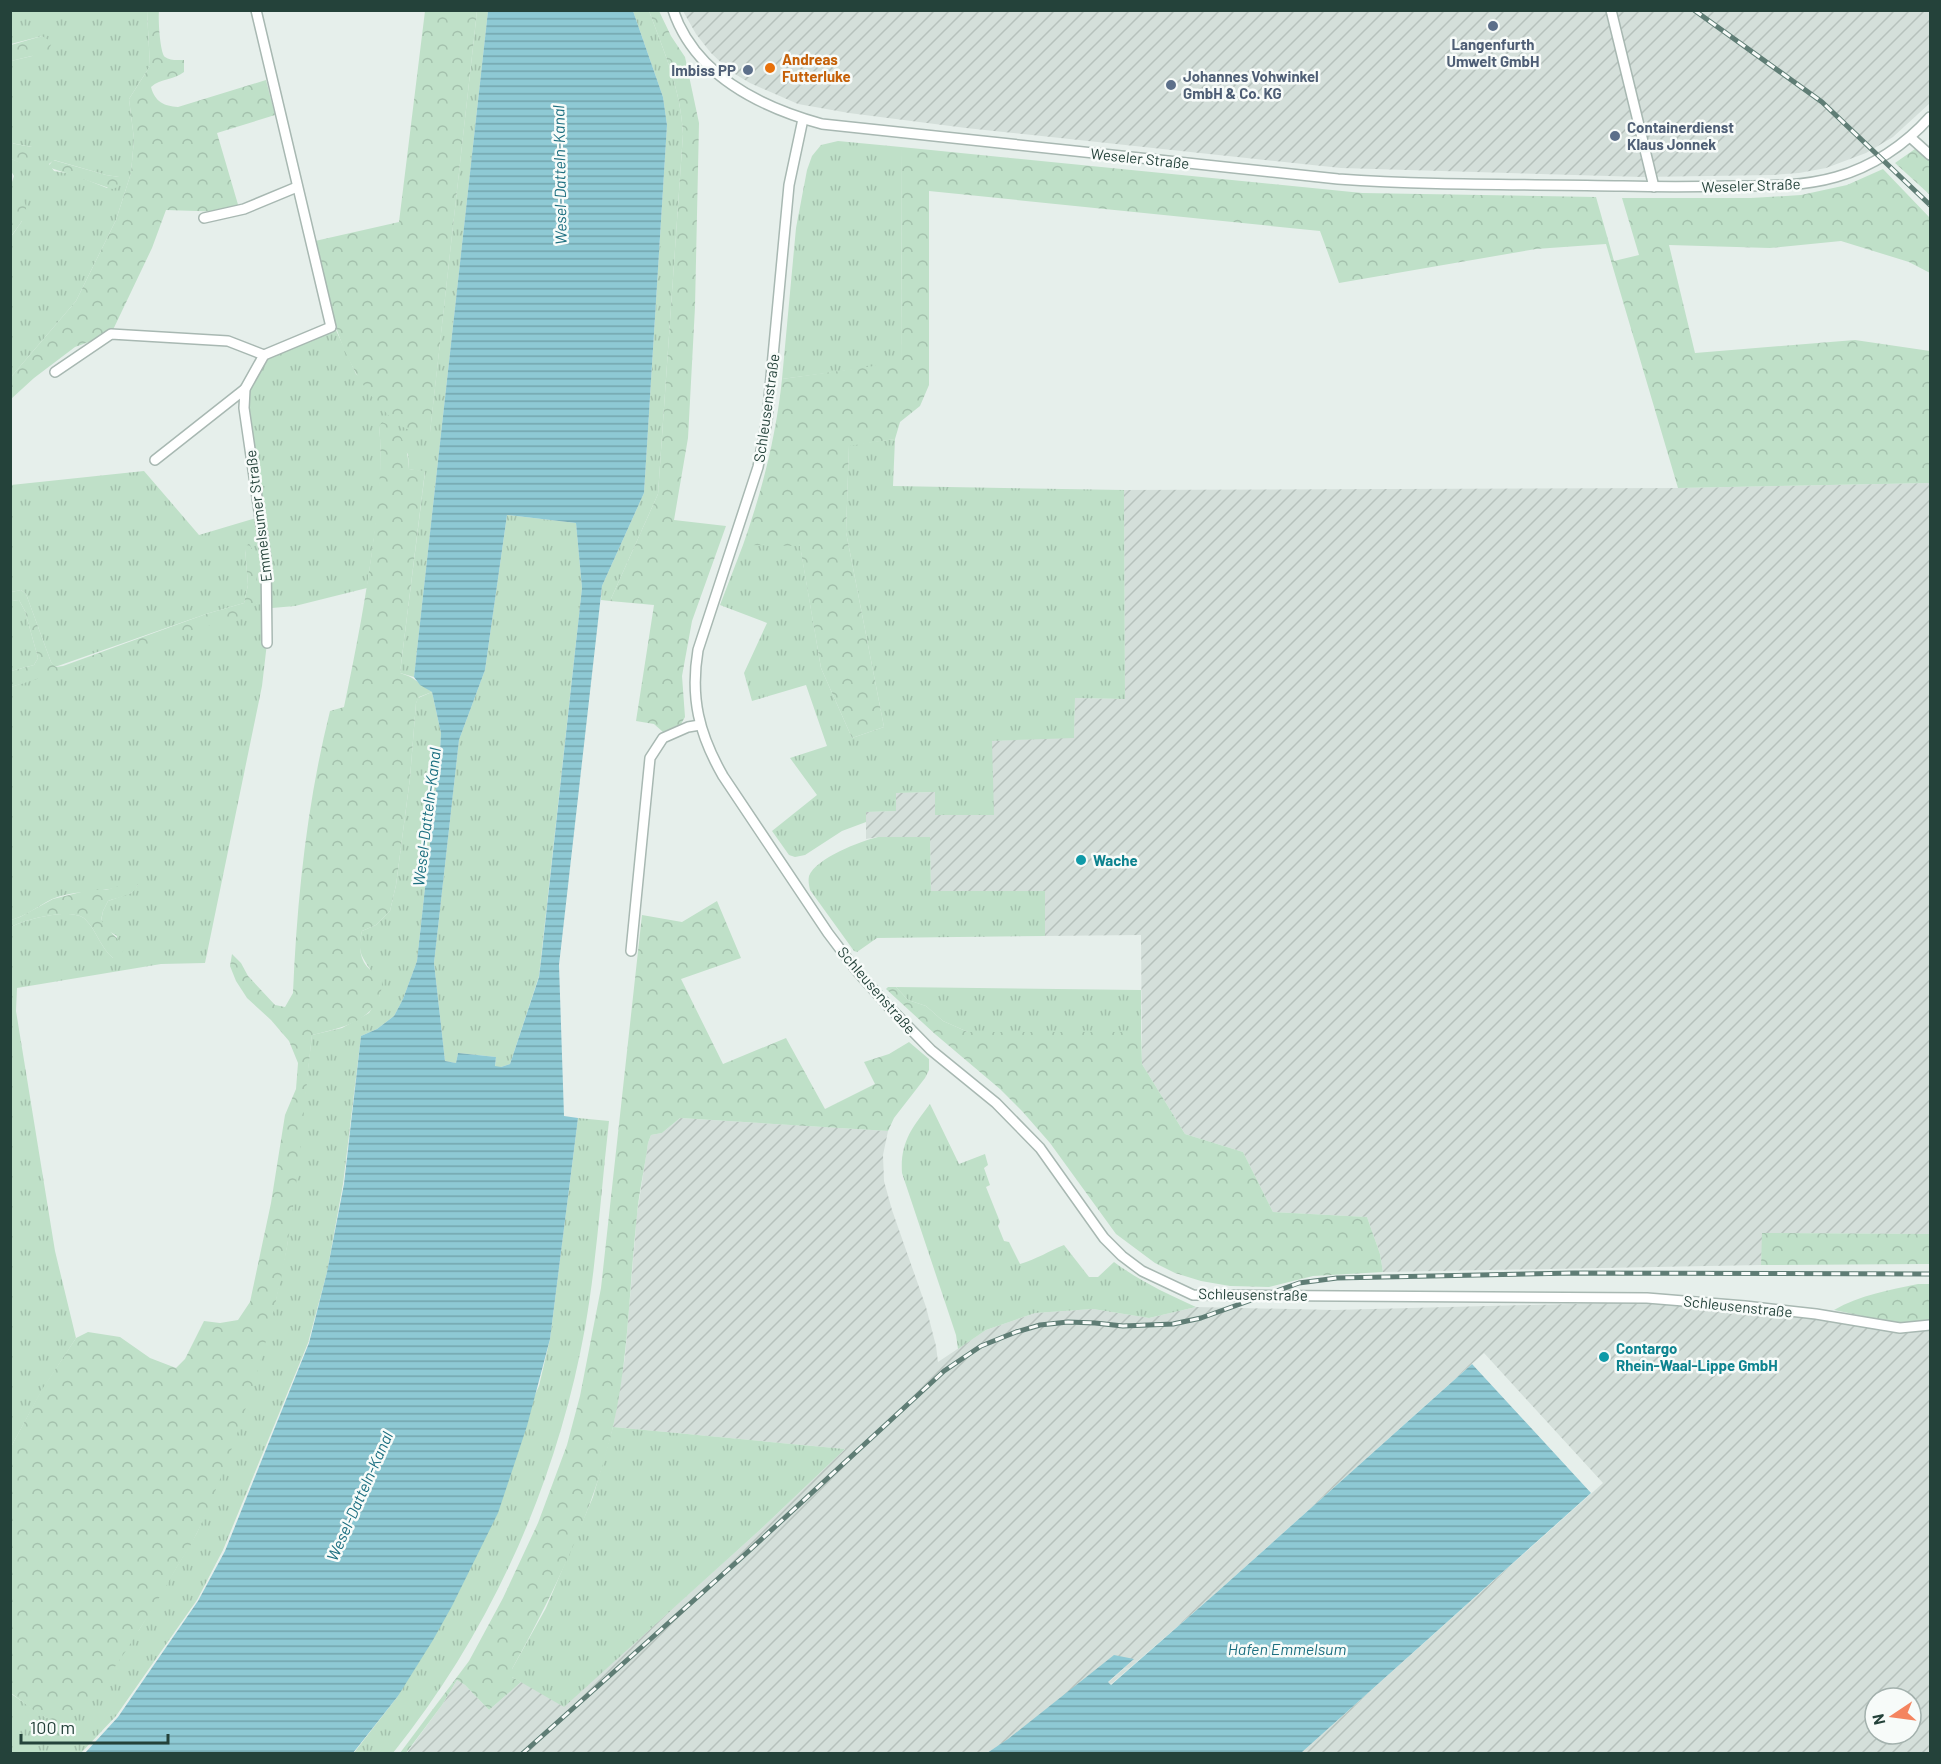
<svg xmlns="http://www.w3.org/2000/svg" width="1941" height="1764" font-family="Barlow,sans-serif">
<defs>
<pattern id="industrial-furrows" width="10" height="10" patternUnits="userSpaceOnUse" patternTransform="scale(1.5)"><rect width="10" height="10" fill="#d4dfda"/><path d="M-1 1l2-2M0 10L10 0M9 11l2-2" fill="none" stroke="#b6c1bc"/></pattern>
<pattern id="grass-tufts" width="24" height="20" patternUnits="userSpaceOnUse" patternTransform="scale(1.5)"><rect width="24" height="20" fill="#bfe0c8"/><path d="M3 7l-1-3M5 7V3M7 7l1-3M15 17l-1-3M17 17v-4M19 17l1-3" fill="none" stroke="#a4c1ad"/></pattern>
<pattern id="forest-crowns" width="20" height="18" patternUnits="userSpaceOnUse" patternTransform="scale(1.5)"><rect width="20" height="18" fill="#bfe0c8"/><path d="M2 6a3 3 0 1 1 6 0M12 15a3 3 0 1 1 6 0" fill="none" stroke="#a4c1ad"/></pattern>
<pattern id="water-rules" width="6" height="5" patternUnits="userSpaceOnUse" patternTransform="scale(1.5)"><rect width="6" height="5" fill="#8ec9d4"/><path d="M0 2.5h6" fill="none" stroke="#74a5ad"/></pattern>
</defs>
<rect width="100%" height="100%" fill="#e6efeb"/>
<g fill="url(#industrial-furrows)" fill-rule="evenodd">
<path d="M 683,11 L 1930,11 L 1930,103 L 1893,137 L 1866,153 L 1826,168 L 1799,173 L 1773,175 L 1642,177 L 1341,168 L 966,128 L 849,113 L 798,104 L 750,83 L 730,71 L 711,53 L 696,34 Z"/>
<path d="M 1930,483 L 1930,1234 L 1763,1233 L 1761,1265 L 1383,1272 L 1380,1254 L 1367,1217 L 1273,1212 L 1243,1152 L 1185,1134 L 1142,1064 L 1141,935 L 1045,936 L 1045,891 L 931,891 L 930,838 L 878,837 L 866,839 L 866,812 L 896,811 L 896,793 L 936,792 L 936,815 L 992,741 L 1074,737 L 1075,698 L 1125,699 L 1124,490 L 1678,488 Z"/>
<path d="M 680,1118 L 888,1131 L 883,1155 L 884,1181 L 892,1210 L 926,1307 L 936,1346 L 938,1362 L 986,1330 L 1035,1313 L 1093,1309 L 1149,1318 L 1196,1307 L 1334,1310 L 1647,1302 L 1930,1329 L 1930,1753 L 1301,1753 L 1603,1483 L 1484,1353 L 1216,1593 L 1110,1685 L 1108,1683 L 1133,1660 L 987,1753 L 406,1754 L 442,1705 L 457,1680 L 465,1685 L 489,1710 L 522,1681 L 564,1706 L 762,1528 L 845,1449 L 613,1427 L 625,1357 L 637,1214 L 648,1143 L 651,1135 L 662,1133 ZM 1875,1698 L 1911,1698 L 1911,1734 L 1875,1734 Z"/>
</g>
<g fill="url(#grass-tufts)" fill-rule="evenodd">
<path d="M 11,11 L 147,11 L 150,66 L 129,99 L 134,139 L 131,173 L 116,220 L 76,301 L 11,377 L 11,237 L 22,221 L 11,206 L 11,185 L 14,176 L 11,171 L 11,159 L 27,165 L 32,147 L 11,143 L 11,61 L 32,56 L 42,36 L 11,44 ZM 54,160 L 106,175 L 119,177 L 107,188 L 72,174 L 54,171 L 49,164 Z"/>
<path d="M 477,11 L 488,11 L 414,677 L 400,673 L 425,472 L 409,469 L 408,454 L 379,426 C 385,480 374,534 367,588 L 295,606 L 272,608 L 270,565 L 248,410 C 249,351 289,346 336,330 L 356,374 L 430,432 Z"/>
<path d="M 633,11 L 649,11 C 664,51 681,90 683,134 L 658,494 L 610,601 L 601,600 L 602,586 L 644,493 L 667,125 L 663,97 Z"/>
<path d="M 838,141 L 901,147 L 902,363 L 782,379 L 796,228 L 807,170 L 812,156 L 821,145 Z"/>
<path d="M 895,439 L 893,486 L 1124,490 L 1125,699 L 1075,698 L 1074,738 L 992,741 L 994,815 L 935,815 L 935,792 L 896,793 L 896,811 L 866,812 L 866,822 L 842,831 L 805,855 L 795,857 L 789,855 L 772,831 L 817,795 L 790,758 L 827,746 L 806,685 L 752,701 L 744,673 L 767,623 L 720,605 L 743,545 L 800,545 L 821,668 L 852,738 L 884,727 L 846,532 L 849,445 Z"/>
<path d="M 144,471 L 199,535 L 256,518 L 262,559 L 262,612 L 267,643 L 262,686 L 205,963 L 161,964 L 17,988 L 16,1011 L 55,1251 L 76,1338 L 41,1392 L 11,1447 L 11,927 C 25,919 72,907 85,919 C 97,931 100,947 113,958 L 117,936 L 107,930 L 101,921 L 103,911 L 108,901 L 131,893 L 138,885 C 130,882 124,886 116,888 C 97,892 70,891 52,899 C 38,906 26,916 11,920 L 11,687 L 257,603 L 245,548 L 248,585 L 244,603 L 206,614 L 55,667 L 51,662 L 26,594 L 21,590 L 11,592 L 11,485 Z"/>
<path d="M 507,515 L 576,523 L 582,588 L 539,976 L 510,1064 L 501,1067 L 495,1067 L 496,1057 L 458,1053 L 456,1063 L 445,1061 L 434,963 L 459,740 L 485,670 Z"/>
<path d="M 19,600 L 25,611 L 38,658 L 34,665 L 11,671 L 11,601 Z"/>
<path d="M 432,692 L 441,733 L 440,752 L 417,961 L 403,999 L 394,1016 L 377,1029 L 361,1036 L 343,1184 L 327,1272 L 308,1343 L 223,1550 L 197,1600 L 116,1716 L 81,1753 L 11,1753 L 10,1693 L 45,1717 L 55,1721 L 139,1630 L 197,1533 L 224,1467 L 261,1354 L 276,1299 L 287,1246 L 312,1035 L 342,1028 L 369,1013 L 380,995 C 377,988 376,978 372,972 C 361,955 357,952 362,931 L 376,925 L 390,911 L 396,885 L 410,778 L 416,703 L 418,698 Z"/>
<path d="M 878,837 L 930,837 L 931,891 L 1045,891 L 1045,936 L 877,938 L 857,952 L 854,951 L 810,890 C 809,885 808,881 809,876 C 816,858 861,841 878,837 Z"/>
<path d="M 896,987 L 1141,990 L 1141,1032 L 968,1032 L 943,1021 L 926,1006 L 908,1000 Z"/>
<path d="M 930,1104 L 959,1164 L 985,1154 L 988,1165 L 984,1168 L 990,1185 L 986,1187 L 1000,1222 L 998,1226 L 1004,1241 L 1009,1242 L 1020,1264 C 1037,1259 1049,1251 1064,1245 L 1089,1277 L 1098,1277 L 1114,1262 C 1140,1281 1167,1294 1196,1307 L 1149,1318 L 1093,1309 L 1035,1313 L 986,1330 L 958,1349 L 956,1335 L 902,1173 C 900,1142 912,1128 930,1104 Z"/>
<path d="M 578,1118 L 609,1121 C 601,1190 597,1260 585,1328 C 557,1483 491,1631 393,1753 L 353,1754 L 398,1696 L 539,1386 L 550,1339 Z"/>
<path d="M 613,1427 L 845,1449 L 762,1528 L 564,1707 L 512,1677 L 512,1669 L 546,1608 L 593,1497 Z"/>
</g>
<g fill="url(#forest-crowns)">
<path d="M 147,11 L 159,11 C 158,19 160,53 165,57 C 170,61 178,60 184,60 L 184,72 C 174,80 161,78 151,87 C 155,102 164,106 178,107 L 266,80 L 275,115 L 217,133 L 239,208 L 226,212 L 166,210 L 152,248 L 111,334 L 75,347 L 34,378 L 11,399 L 11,377 L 76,301 L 116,220 L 131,173 L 134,139 L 129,99 L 150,66 Z"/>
<path d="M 425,11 L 477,11 L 430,433 C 423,432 413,432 407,429 C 396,424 387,414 379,405 C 336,356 329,302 315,241 L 399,222 Z"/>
<path d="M 649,11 L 659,11 L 671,36 L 685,57 L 699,123 L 695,307 L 688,438 L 674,520 L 726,526 L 692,621 L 682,676 L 685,717 L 681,724 L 663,732 L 654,724 L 636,721 L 654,605 L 610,601 L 658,494 L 683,134 C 681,90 664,51 649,11 Z"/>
<path d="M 42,36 L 52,42 L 48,52 L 11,61 L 11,45 Z"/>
<path d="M 10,143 L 32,147 L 38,152 L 34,161 L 27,166 L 11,159 Z"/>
<path d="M 901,147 L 1362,193 L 1596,197 L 1614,261 L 1639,255 L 1622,198 L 1751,198 L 1801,195 L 1847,185 L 1883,169 L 1930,218 L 1930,273 L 1909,262 L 1841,241 L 1770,248 L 1669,245 L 1695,353 L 1855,340 L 1930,351 L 1930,483 L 1678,488 L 1606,244 L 1536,249 L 1339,283 L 1320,231 L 929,191 L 929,385 L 920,406 L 900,422 L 895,439 L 849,446 L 846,532 L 884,727 L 852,738 L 821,668 L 800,546 L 743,545 C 762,491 776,437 782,379 L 902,362 Z"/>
<path d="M 1915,149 L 1930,161 L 1930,195 L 1895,163 Z"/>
<path d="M 53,160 L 106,175 L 119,177 L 121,183 L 118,187 L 112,189 L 48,167 Z"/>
<path d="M 20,196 C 35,212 19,223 11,237 C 10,223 6,203 20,196 Z"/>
<path d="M 382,422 C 403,429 408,449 409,469 L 425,471 L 400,673 C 416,678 418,683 432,692 L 419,697 L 416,703 L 410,778 L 396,885 L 390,911 L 376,925 L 362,931 C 357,951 361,969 382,976 C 382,982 382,989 380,995 C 370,1023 337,1029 312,1035 C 304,1105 299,1177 287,1247 C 271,1339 237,1446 198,1531 C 192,1544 184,1555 177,1567 C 161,1596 143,1624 125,1652 C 110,1673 84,1719 57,1721 C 45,1721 21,1700 11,1693 L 11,1447 L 41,1391 L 76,1338 L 88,1332 L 120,1337 L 150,1358 L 176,1368 L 185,1359 L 204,1321 L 220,1323 L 238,1320 L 250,1302 L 271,1203 L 285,1115 L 296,1089 L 298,1063 L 289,1041 L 271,1020 L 247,998 L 236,981 L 230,966 L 232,954 L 241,963 L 248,976 L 275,1005 L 285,1007 L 293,993 C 297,898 307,803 330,711 L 344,707 C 356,650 367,593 374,535 C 378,498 383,463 379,426 Z"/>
<path d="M 249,543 L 256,557 L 257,603 L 247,614 L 11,687 L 11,671 L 34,665 L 38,658 L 25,611 L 19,600 L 11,601 L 11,592 L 21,590 L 26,594 L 51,662 L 56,667 L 63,666 L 206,614 L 244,603 L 248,585 L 245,548 Z"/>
<path d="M 132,882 L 138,884 C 135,896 118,897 108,901 L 103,911 L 101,920 C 108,931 117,937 125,947 L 120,956 L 113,958 C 100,947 97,931 85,919 C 72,907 25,919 11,927 L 11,920 L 20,917 L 53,899 L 89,890 L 106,890 Z"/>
<path d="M 717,901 L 741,958 L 681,979 L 723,1064 L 786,1038 L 825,1109 L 875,1084 L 864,1062 L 889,1054 L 909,1042 L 929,1059 L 929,1070 L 925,1078 L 894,1118 L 888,1131 L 680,1118 L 662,1133 L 651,1135 L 648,1143 C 645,1167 639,1191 637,1215 C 629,1286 629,1357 613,1427 C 593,1512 554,1593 512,1669 L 512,1677 L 521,1682 L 489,1710 L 465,1685 L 457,1680 L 442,1705 L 406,1753 L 400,1753 L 469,1661 L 503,1598 L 538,1523 L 567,1445 L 580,1396 L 601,1288 L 642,915 L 682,922 Z"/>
<path d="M 888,987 L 896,987 L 908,1000 L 926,1006 L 943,1021 L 968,1032 L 1141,1032 L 1142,1064 L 1185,1134 L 1243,1152 L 1273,1212 L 1367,1217 L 1380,1254 L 1383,1272 L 1313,1276 L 1269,1287 L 1230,1286 L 1201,1281 L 1175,1273 L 1155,1263 L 1116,1234 L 1050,1143 L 1022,1111 L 1000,1089 L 935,1034 L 886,989 Z"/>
<path d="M 1762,1233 L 1930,1234 L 1930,1264 L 1761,1265 Z"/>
<path d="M 1918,1284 L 1930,1284 L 1930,1320 L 1901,1324 L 1834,1310 C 1860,1295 1889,1290 1918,1284 Z"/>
</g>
<g fill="url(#water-rules)" fill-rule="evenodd">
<path d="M 488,11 L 633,11 L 663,97 L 667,125 L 644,493 L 602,586 L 559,965 L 564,1116 L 578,1118 L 550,1339 L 527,1426 L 498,1513 L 452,1606 L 433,1640 L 398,1696 L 353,1753 L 85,1753 L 118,1717 L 198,1601 L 225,1551 L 309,1343 L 327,1272 L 344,1184 L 361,1036 L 377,1029 L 394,1016 L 403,999 L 417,961 L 440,752 L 441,733 L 432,692 L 420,685 L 414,677 ZM 507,515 L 576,523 L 582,588 L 542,952 L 539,977 L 510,1064 L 501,1067 L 495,1066 L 496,1057 L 458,1053 L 456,1063 L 445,1061 L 434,963 L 459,740 L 485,670 Z"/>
<path d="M 1472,1364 L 1591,1493 L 1301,1753 L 987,1753 L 1008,1739 L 1114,1655 L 1134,1659 L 1108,1682 L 1111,1685 L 1216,1593 Z"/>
</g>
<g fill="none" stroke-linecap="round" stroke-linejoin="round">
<g stroke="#a8b8b2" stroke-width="12">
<g id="street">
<path d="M 256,10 L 331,327 L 264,355 L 245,389 L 244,408 L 266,559 L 267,643"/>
<path d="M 673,10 C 695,75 760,107 822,124 L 1338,179 C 1433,186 1528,184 1623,186 C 1658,187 1693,187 1728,186 C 1764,186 1801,187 1836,177 C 1872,167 1905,145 1930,117"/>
<path d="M 1611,10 L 1654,187"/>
<path d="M 803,119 L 789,185 L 767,420 L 758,467 L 698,650 C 690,698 699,734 723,776 L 828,933 L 856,970 L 888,1006 L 931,1050 L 996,1103 L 1040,1148 L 1104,1238 L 1122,1256 L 1142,1271 L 1193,1295 L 1647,1298 L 1745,1306 L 1816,1314 L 1900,1328 L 1930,1325"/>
<path d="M 1910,137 L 1930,155"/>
<path d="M 204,218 L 244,209 L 297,187"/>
<path d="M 55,372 L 111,334 L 228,341 L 264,355"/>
<path d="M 155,460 L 245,389"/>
<path d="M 631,951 L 650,758 L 663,738 L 688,727 L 700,725"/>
</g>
</g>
<use href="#street" stroke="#fff" stroke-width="9"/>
<g stroke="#5f7d75" stroke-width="5">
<g id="rail">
<path d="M 1694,10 L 1822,102 L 1930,205"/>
<path d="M 522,1754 L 740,1559 L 944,1371 L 981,1346 L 1016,1332 L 1040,1325 L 1068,1322 L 1095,1323 L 1123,1326 L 1173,1324 L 1201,1318 L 1299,1283 L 1337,1278 L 1574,1273 L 1930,1274"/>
</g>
</g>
<use href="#rail" stroke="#f7fbf9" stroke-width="3" stroke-dasharray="9" stroke-linecap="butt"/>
</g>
<g fill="#5c6f8a" stroke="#f7fbf9" stroke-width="2">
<circle cx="1493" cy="26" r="6"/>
<circle cx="748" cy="70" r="6"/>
<circle cx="1171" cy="85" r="6"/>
<circle cx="1615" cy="136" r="6"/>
</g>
<circle fill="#e8710a" stroke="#f7fbf9" stroke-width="2" cx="770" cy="68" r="6"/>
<g fill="#0f9aa8" stroke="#f7fbf9" stroke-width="2">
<circle cx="1081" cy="860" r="6"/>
<circle cx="1604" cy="1357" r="6"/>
</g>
<g text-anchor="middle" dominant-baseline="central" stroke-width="5" stroke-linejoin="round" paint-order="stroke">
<g font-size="15" font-weight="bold" fill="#4e5e75" stroke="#f7fbf9" text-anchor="start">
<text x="1493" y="44" text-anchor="middle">Langenfurth<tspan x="1493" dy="17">Umwelt GmbH</tspan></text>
<text x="736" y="70" text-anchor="end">Imbiss PP</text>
<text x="1183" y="76">Johannes Vohwinkel<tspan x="1183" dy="17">GmbH &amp; Co. KG</tspan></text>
<text x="1627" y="127">Containerdienst<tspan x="1627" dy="17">Klaus Jonnek</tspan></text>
</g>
<g font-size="15" font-weight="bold" fill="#c56008" stroke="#f7fbf9" text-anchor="start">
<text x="782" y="59">Andreas<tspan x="782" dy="17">Futterluke</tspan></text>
</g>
<g font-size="15" fill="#24423a" stroke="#f7fbf9">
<text transform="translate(1140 158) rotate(6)">Weseler Straße</text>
<text transform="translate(1751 185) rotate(-2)">Weseler Straße</text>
<text transform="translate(766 408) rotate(-82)">Schleusenstraße</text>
<text transform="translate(258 516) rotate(-97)">Emmelsumer Straße</text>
<text transform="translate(877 990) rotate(49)">Schleusenstraße</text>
<text transform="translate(1253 1294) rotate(1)">Schleusenstraße</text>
<text transform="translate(1738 1306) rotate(6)">Schleusenstraße</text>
</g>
<g font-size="15" font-weight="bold" fill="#0d838f" stroke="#f7fbf9" text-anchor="start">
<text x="1093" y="860">Wache</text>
<text x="1616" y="1348">Contargo<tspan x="1616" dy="17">Rhein-Waal-Lippe GmbH</tspan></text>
</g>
<g font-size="16" font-style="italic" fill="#1c6f80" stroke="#f7fbf9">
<text transform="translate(559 175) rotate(-91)">Wesel-Datteln-Kanal</text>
<text transform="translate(426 817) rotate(-83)">Wesel-Datteln-Kanal</text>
<text transform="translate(359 1496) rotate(-66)">Wesel-Datteln-Kanal</text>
<text x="1287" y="1648">Hafen Emmelsum</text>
</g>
</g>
<rect width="1941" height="1764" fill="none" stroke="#24423a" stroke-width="24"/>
<g transform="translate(1893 1716) rotate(257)"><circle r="28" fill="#f7fbf9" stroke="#a3b1ad" stroke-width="1.5"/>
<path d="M0-4.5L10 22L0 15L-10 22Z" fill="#f4845f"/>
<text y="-9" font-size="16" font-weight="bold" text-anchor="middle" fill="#24423a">N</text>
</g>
<path d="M21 1734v9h147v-9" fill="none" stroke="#24423a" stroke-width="3"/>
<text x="30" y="1734" font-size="18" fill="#24423a" stroke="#f7fbf9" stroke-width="4.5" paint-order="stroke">100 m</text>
</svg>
